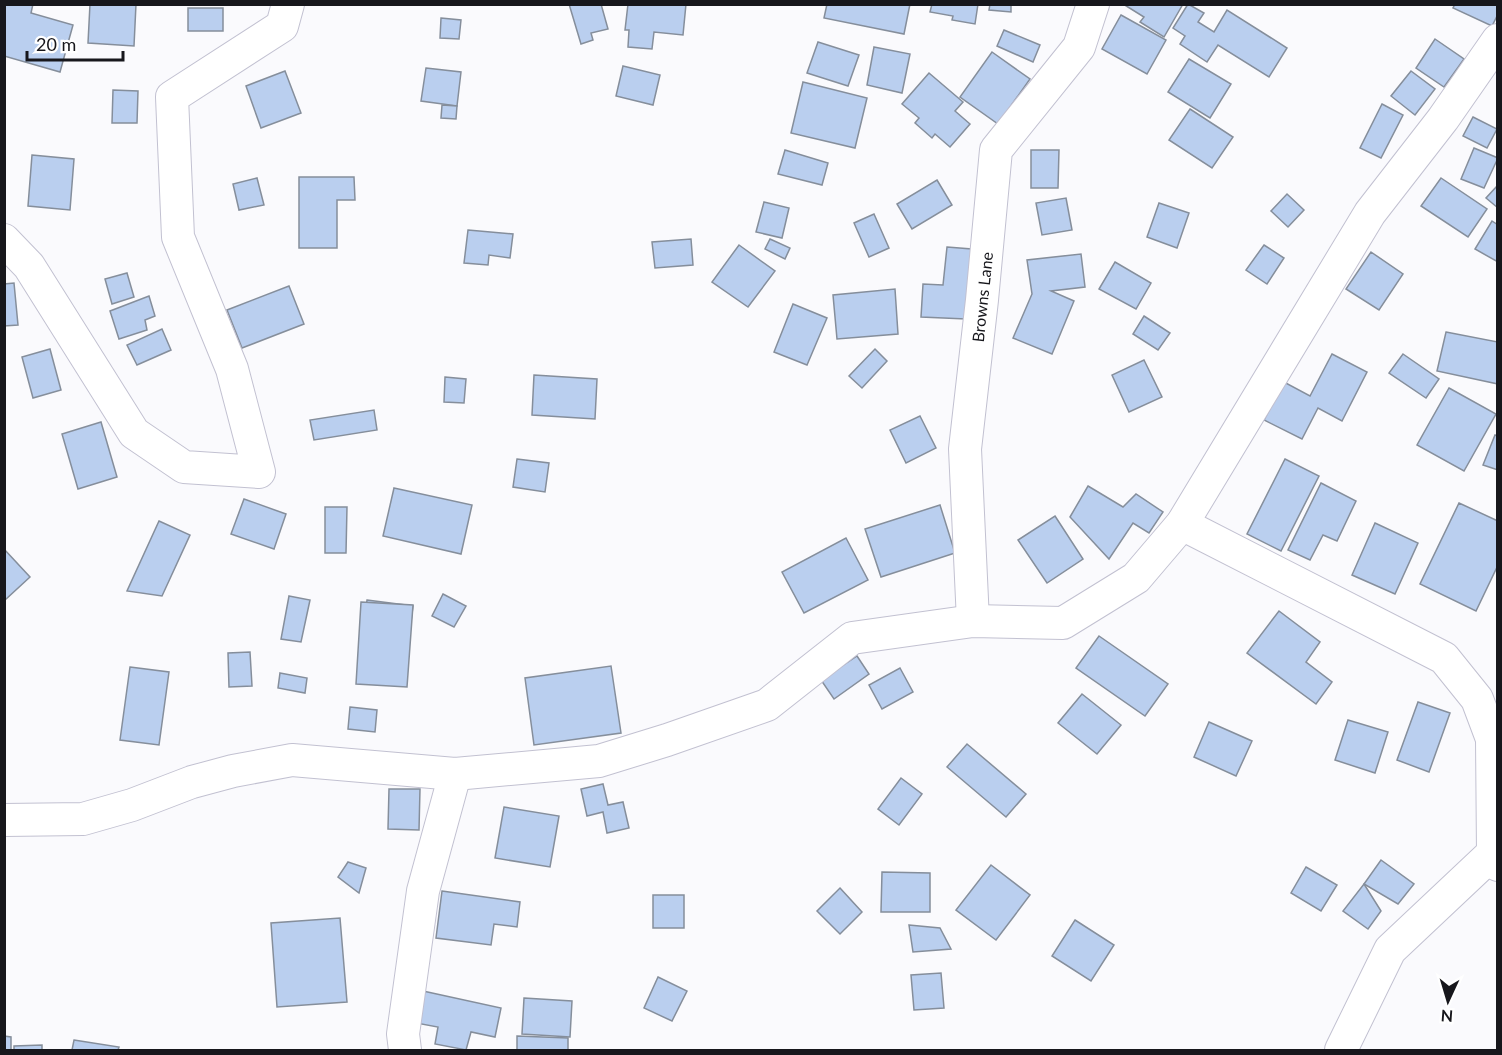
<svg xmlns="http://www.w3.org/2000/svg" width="1502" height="1055" font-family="Lato,sans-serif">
<rect width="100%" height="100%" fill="#fafafd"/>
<g fill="#bacfef" stroke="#858e9b" stroke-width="1.5">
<path d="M 4,4 L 33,4 L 31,13 L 73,25 L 60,72 L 4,56 Z"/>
<path d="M 90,4 L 136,4 L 134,46 L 88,43 Z"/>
<path d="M 569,4 L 601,4 L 608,29 L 591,33 L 593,40 L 581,44 Z"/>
<path d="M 628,4 L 686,4 L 683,35 L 654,32 L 652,49 L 628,47 L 629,30 L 625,30 Z"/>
<path d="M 827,4 L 910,4 L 904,34 L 824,18 Z"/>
<path d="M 932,4 L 978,4 L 975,24 L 952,20 L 953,16 L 930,12 Z"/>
<path d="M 990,4 L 1011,4 L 1011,12 L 989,10 Z"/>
<path d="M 1123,4 L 1183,4 L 1164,37 L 1140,22 L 1144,17 Z"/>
<path d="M 1188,4 L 1204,13 L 1198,22 L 1214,32 L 1227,10 L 1287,48 L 1269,77 L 1218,45 L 1207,62 L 1180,44 L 1185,36 L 1173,28 Z"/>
<path d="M 1455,4 L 1498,4 L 1498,14 L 1492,26 L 1453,8 Z"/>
<rect x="188" y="8" width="35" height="23"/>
<path d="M 1121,15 L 1166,40 L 1147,74 L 1102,49 Z"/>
<path d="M 441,18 L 461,20 L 459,39 L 440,38 Z"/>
<path d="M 1004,30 L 1040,45 L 1033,62 L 997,46 Z"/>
<path d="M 1435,39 L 1464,59 L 1444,87 L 1416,68 Z"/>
<path d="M 818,42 L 859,55 L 848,86 L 807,73 Z"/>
<path d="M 874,47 L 910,54 L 902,93 L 867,85 Z"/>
<path d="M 992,52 L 1030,79 L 998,124 L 960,97 Z"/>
<path d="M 1189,59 L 1231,84 L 1210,118 L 1168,92 Z"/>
<path d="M 623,66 L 660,75 L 653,105 L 616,96 Z"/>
<path d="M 426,68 L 461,72 L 457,106 L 421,101 Z"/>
<path d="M 285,71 L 301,113 L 261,128 L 246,86 Z"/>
<path d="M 1411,71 L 1435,89 L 1415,115 L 1391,96 Z"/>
<path d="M 929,73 L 963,102 L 955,111 L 970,124 L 950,147 L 935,134 L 932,138 L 915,123 L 919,118 L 902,104 Z"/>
<path d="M 803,82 L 867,98 L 855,148 L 791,133 Z"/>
<path d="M 113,90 L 138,91 L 137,123 L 112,123 Z"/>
<path d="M 1382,104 L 1403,115 L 1381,158 L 1360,148 Z"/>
<path d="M 442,105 L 457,106 L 456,119 L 441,118 Z"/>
<path d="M 1190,109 L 1233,137 L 1212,168 L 1169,140 Z"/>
<path d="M 1473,117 L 1497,129 L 1487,148 L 1463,136 Z"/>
<path d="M 1474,148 L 1498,158 L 1484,188 L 1461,179 Z"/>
<path d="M 785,150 L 828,163 L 822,185 L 778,174 Z"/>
<path d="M 1031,150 L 1059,150 L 1058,188 L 1031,188 Z"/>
<path d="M 32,155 L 74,159 L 70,210 L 28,206 Z"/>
<path d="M 299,177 L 354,177 L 355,200 L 337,200 L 337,248 L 299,248 Z"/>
<path d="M 257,178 L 264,205 L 239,210 L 233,184 Z"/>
<path d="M 1441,178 L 1487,209 L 1468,237 L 1421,206 Z"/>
<path d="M 937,180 L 952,205 L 912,229 L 897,204 Z"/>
<path d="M 1498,185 L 1498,208 L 1486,198 Z"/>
<path d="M 1287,194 L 1304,210 L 1288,227 L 1271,211 Z"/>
<path d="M 1066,198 L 1072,230 L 1042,235 L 1036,203 Z"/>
<path d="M 764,202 L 789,208 L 782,238 L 756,232 Z"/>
<path d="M 1159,203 L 1189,213 L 1177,248 L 1147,237 Z"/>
<path d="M 874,214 L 889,248 L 869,257 L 854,223 Z"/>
<path d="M 1492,221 L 1498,225 L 1498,262 L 1475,249 Z"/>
<path d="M 468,230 L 513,234 L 510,258 L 489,255 L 488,265 L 464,263 Z"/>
<path d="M 691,239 L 693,265 L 655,268 L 652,242 Z"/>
<path d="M 770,239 L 790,248 L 785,259 L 765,249 Z"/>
<path d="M 739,245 L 775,271 L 748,307 L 712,282 Z"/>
<path d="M 1264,245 L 1284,258 L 1267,284 L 1246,270 Z"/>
<path d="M 947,247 L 984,250 L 966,319 L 921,317 L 923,284 L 943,285 Z"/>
<path d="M 1371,252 L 1403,274 L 1379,310 L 1346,289 Z"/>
<path d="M 1081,254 L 1085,287 L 1051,291 L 1074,301 L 1052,354 L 1013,338 L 1032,294 L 1027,260 Z"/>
<path d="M 1115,262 L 1151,283 L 1136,309 L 1099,289 Z"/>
<path d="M 127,273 L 134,297 L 112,304 L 105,279 Z"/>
<path d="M 14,283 L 18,325 L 4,326 L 4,284 Z"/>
<path d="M 289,286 L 304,324 L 242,348 L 227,310 Z"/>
<path d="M 895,289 L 898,334 L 837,339 L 833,295 Z"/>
<path d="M 149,296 L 155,316 L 145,320 L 147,330 L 119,339 L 110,311 Z"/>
<path d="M 793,304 L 827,318 L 807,365 L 774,352 Z"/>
<path d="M 1144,316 L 1170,333 L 1158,350 L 1133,334 Z"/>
<path d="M 162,329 L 171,350 L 137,365 L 127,345 Z"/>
<path d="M 1446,332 L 1498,342 L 1498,384 L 1437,371 Z"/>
<path d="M 50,349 L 61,390 L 33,398 L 22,357 Z"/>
<path d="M 875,349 L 887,361 L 862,388 L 849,376 Z"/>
<path d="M 1332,354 L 1367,372 L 1342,421 L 1318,408 L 1302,439 L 1264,420 L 1284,382 L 1310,396 Z"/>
<path d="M 1403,354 L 1439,379 L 1426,398 L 1389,373 Z"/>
<path d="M 1144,360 L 1162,397 L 1129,412 L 1112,375 Z"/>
<path d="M 534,375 L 597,379 L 595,419 L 532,415 Z"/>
<path d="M 445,377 L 466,379 L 464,403 L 444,402 Z"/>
<path d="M 1449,388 L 1496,414 L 1464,471 L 1417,445 Z"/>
<path d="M 374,410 L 377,430 L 314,440 L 310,420 Z"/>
<path d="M 920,416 L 936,448 L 906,463 L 890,430 Z"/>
<path d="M 101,422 L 117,477 L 78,489 L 62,434 Z"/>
<path d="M 1495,435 L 1498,436 L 1498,470 L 1483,465 Z"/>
<path d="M 517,459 L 549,463 L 545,492 L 513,487 Z"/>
<path d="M 1285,459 L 1319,476 L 1281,551 L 1247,534 Z"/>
<path d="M 1321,483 L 1356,501 L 1337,541 L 1323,535 L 1310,560 L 1288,550 Z"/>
<path d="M 1088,486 L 1123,507 L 1136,494 L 1163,512 L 1149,533 L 1133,523 L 1109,559 L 1070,517 Z"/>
<path d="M 394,488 L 472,505 L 461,554 L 383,536 Z"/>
<path d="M 244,499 L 286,514 L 274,549 L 231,534 Z"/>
<path d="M 1459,503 L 1498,521 L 1498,565 L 1476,611 L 1420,584 Z"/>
<path d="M 940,505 L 955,553 L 881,577 L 865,529 Z"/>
<path d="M 325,507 L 347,507 L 346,553 L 325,553 Z"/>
<path d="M 1055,516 L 1083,559 L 1047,583 L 1018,540 Z"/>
<path d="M 159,521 L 190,535 L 162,596 L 127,591 Z"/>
<path d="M 1375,523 L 1418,543 L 1395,594 L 1352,575 Z"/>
<path d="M 846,538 L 868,580 L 804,613 L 782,572 Z"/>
<path d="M 4,549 L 30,577 L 5,600 L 4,600 Z"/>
<path d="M 443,594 L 466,606 L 454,627 L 432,616 Z"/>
<path d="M 289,596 L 310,600 L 301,642 L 281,639 Z"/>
<path d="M 367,600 L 413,606 L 403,684 L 357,678 Z"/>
<path d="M 361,602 L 413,605 L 407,687 L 356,684 Z"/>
<path d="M 1279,611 L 1320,642 L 1306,662 L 1332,682 L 1316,704 L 1247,653 Z"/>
<path d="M 1099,636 L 1168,684 L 1145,716 L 1076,668 Z"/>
<path d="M 250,652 L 252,686 L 229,687 L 228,653 Z"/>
<path d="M 857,656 L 869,674 L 834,699 L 821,680 Z"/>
<path d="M 611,666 L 621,733 L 534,745 L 525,678 Z"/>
<path d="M 130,667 L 169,672 L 159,745 L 120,740 Z"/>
<path d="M 900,668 L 913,692 L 882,709 L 869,685 Z"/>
<path d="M 280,673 L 307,678 L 305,693 L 278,688 Z"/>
<path d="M 1082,694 L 1121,725 L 1097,754 L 1058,723 Z"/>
<path d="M 1418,702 L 1450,713 L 1429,772 L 1397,760 Z"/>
<path d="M 350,707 L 377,710 L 375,732 L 348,729 Z"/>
<path d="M 1348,720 L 1388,732 L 1375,773 L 1335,760 Z"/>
<path d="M 1209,722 L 1252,741 L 1236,776 L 1194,757 Z"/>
<path d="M 967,744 L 1026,794 L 1006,817 L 947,767 Z"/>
<path d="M 901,778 L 922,794 L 899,825 L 878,809 Z"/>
<path d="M 603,784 L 608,805 L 623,802 L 629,828 L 607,833 L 603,812 L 587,816 L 581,789 Z"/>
<path d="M 389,789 L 420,789 L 419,830 L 388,829 Z"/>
<path d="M 504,807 L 559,816 L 550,867 L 495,858 Z"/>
<path d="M 1381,860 L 1414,884 L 1398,904 L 1364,884 Z"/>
<path d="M 348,862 L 366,868 L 359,893 L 338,877 Z"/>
<path d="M 991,865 L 1030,895 L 996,940 L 956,910 Z"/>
<path d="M 1306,867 L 1337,885 L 1321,911 L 1291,893 Z"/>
<path d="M 882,872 L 930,873 L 930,912 L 881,912 Z"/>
<path d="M 1364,884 L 1381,911 L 1368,929 L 1343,911 Z"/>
<path d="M 840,888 L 862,912 L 840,934 L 817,911 Z"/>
<path d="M 442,891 L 520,902 L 517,927 L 494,924 L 491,945 L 436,938 Z"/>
<rect x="653" y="895" width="31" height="33"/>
<path d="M 340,918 L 347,1002 L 277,1007 L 271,923 Z"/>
<path d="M 1075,920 L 1114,945 L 1091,981 L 1052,956 Z"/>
<path d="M 909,925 L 940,928 L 951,949 L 913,952 Z"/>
<path d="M 941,973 L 944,1008 L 914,1010 L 911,975 Z"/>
<path d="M 658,977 L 687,991 L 672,1021 L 644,1008 Z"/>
<path d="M 423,991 L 501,1008 L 495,1037 L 471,1032 L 466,1050 L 435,1044 L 438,1027 L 416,1023 Z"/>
<path d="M 524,998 L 572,1001 L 570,1037 L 522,1034 Z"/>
<path d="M 4,1036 L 11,1037 L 11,1050 L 4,1050 Z"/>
<path d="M 517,1036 L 568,1038 L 568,1050 L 517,1050 Z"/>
<path d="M 74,1040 L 119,1047 L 118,1050 L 72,1050 Z"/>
<path d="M 42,1045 L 42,1050 L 14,1050 L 14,1046 Z"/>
</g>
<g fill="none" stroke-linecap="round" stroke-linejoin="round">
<g stroke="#c2c1d1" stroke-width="34">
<g id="minor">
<path d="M 4,240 L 29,266 L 134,433 L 184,467 L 259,472 L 232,369 L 178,237 L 172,97 L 282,26 L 288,4"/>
<path d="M 1182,524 L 1444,658 L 1477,699 L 1492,739 L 1493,853 L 1498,865"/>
<path d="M 973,621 L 965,449 L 982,300 L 996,150 L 1079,47 L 1093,4"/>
<path d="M 4,820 L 83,819 L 132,805 L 192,782 L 233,771 L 292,760 L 455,774 L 599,761 L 667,740 L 767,705 L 852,638 L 973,621 L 1063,623 L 1136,578 L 1182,524 L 1370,213 L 1443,119 L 1498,40"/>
<path d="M 405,1050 L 403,1034 L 423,891 L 455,774"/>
<path d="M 1341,1050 L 1390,950 L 1493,853"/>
</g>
</g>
<use href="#minor" stroke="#fff" stroke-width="32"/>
</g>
<g text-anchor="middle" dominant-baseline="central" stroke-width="5" stroke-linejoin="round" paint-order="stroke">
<g font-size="16" fill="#17171c" stroke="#fff">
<text transform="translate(982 297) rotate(-84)">Browns Lane</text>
</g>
</g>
<rect width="1502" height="1055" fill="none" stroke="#17171c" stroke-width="12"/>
<g transform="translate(1448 1001) rotate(184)" stroke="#ffffff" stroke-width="4.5" paint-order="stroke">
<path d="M0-4.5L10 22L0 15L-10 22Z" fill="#17171c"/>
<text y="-9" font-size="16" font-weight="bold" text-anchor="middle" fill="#17171c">N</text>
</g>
<path d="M27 51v9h96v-9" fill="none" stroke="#17171c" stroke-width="3"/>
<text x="36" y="51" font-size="18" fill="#17171c" stroke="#ffffff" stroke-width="4.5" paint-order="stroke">20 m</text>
</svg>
